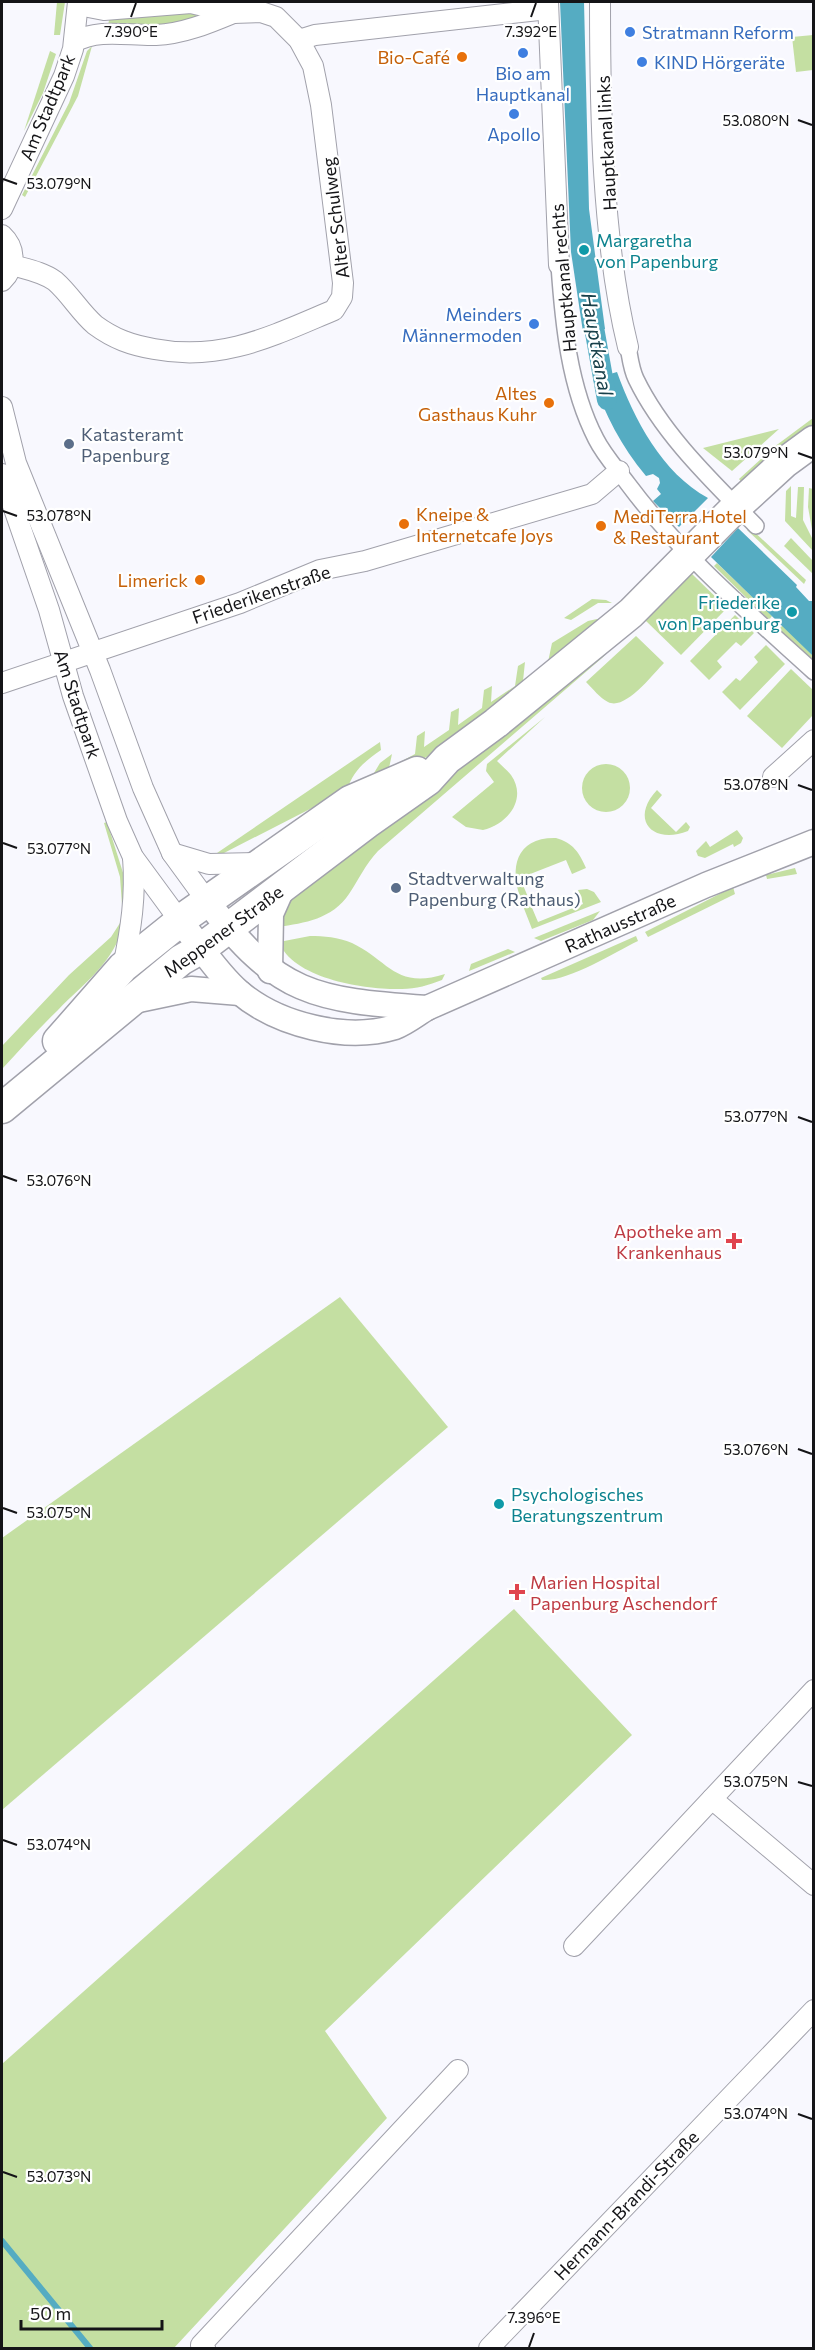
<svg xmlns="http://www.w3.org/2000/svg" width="815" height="2350" font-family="Commissioner,sans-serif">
<rect width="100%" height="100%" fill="#f8f8fe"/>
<g fill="#c4dfa2">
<path d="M 57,2 L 65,2 L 60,35 L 54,35 Z"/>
<path d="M 188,9 L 199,18 L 161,29 L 108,25 L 110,16 Z"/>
<path d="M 813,35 L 813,70 L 796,72 L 792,37 Z"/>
<path d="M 92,46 L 78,96 L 25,197 L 22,195 L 69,103 L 87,51 Z"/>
<path d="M 50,51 L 56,54 L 43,93 L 24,131 Z"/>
<path d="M 813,418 L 813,426 L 743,484 L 739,479 L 774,447 Z"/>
<path d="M 779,429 L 732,471 L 703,448 Z"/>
<path d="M 791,486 L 791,516 L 796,518 L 798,487 L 804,487 L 803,520 L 813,540 L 813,551 L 785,521 L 786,491 Z"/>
<path d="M 809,488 L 813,489 L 813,535 L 808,507 Z"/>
<path d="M 749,527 L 806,580 L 804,584 L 747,530 Z"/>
<path d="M 791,538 L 813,561 L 813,574 L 784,546 Z"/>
<path d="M 717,563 L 772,616 L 769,620 L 714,566 Z"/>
<path d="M 691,573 L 727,608 L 681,655 L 645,620 Z"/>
<path d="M 592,599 L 606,600 L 612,603 L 598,603 L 571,620 L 564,618 Z"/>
<path d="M 735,615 L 754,633 L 741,646 L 736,642 L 717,661 L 722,667 L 709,680 L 690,661 Z"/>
<path d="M 597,619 L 604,621 L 438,751 L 417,762 L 371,778 L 380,763 L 392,754 L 389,768 L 415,754 L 417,736 L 425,731 L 424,747 L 449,730 L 451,712 L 459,708 L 458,725 L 482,708 L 484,690 L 492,686 L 491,702 L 515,686 L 518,666 L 525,662 L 523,681 L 548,662 L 552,643 L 588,621 Z"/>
<path d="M 783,625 L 813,656 L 813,662 L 779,629 Z"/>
<path d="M 632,629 L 602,658 L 378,851 C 365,865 359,879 349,894 C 332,919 305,923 278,927 L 288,899 Z"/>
<path d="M 636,636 L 664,663 C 652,675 625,711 608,702 C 600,698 593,689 586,682 Z"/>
<path d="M 766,645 L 785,664 L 740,710 L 722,692 L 736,678 L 740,681 L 758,662 L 754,657 Z"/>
<path d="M 791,669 L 813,690 L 813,715 L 782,748 L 747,716 Z"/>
<path d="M 545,717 L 497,761 C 502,766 507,770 511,775 C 528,799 507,825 483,830 L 466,827 L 452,817 L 494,782 L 486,771 L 487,764 Z"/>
<path d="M 380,742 L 381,750 C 364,762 353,771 347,790 L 224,853 L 217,853 Z"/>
<circle cx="606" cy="788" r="24"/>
<path d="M 657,790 L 662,795 L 651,808 L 676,832 L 686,822 L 690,827 L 688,831 C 653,845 629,820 657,790 Z"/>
<path d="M 107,822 L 125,879 L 126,912 L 122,905 L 120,877 L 104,823 Z"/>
<path d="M 737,830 L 743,838 L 741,843 L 734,847 L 733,844 L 705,858 L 698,856 L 696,851 L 706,841 L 710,847 Z"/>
<path d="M 556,838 C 573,843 579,852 586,868 L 572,874 L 566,860 L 520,878 L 528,897 L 521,899 C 509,868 516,837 556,838 Z"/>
<path d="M 795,868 L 797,874 L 767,879 L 766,875 Z"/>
<path d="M 733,887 L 735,894 L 648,937 L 645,932 Z"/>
<path d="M 587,889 L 594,892 L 601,902 L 532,929 L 523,906 L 530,903 L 538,922 L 583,904 L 578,890 Z"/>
<path d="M 600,911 L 593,920 L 541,941 L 534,938 Z"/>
<path d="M 120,923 L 124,923 C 114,963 85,982 58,1010 C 39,1028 21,1049 3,1068 L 2,1046 L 69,975 L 111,937 Z"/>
<path d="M 310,936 C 324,936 338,937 352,943 C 388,960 396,990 445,974 L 442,980 C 429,985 416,989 402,989 C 366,990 293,979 279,942 Z"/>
<path d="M 636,936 L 638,941 C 613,953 568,982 542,980 L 541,978 Z"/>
<path d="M 508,949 L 515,952 L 469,971 L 471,964 Z"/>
<path d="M 340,1297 L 448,1427 L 2,1810 L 2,1538 Z"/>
<path d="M 514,1609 L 632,1735 L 325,2031 L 387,2118 L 174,2348 L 2,2348 L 2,2064 Z"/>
</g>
<g fill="#55acc2">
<path d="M 560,2 L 584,2 L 589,209 L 605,329 L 583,332 L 571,252 Z"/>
<path d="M 617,372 C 634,419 662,473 708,498 L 679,527 L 653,501 L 661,494 L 657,489 L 660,483 L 659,478 L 653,474 L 646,476 C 621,446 605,415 593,379 Z"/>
<path d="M 738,528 L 797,585 L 796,587 L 809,601 L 813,601 L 813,656 L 711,557 Z"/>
</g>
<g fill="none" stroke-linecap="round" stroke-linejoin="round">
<path stroke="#55acc2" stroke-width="6" d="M 2,2241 L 90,2348"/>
<path stroke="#55acc2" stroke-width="20" d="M 590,305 L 607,400"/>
<g stroke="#a1a1ab" stroke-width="18">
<g id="pedestrian">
<path d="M 559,265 C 563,323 569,387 596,439 C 604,455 617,469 628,484 C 681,555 748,612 814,672"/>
<path d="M 628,347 C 630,357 631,369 636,379 C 663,435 713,482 756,526"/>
</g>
</g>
<g stroke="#a1a1ab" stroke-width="22">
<g id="minor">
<path d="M 548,2 L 559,265"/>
<path d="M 600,2 C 600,111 602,241 628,347"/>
<path d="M 299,40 L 315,35 L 548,9"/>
<path d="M 74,42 C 100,28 128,36 156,35 C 183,34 209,23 233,13"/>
<path d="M 2,209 L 64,76 L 73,49 L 78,2"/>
<path d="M 2,235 C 16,248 16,267 2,281"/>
<path d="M 12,265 C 26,269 43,272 55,281 C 70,294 80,312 95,325 C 114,339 131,345 154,349 C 222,362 272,336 334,310 L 342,297 L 343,283 L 321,105 L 313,66 L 299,40 L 276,17 L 261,12 L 233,13 L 191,3 L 104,10 L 78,5"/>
<path d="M 2,407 L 16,463 L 100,670 L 143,788 L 172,853 L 207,901"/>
<path d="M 2,474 L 49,610 L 73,696 L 117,821 L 133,857 L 180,921"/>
<path d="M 2,683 L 240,603 L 320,570 L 365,561 L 592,494 L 619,471"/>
<path d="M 773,777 L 814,740"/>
<path d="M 172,853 L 209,864 L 261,863"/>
<path d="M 123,967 C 131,929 136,896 133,857"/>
<path d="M 712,1799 L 814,1885"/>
<path d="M 574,1946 L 814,1690"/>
<path d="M 205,2348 L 201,2345 L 458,2070"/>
<path d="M 489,2348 L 814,2010"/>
</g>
</g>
<g stroke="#a1a1ab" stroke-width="27">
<g id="tertiary">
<path d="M 207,901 C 278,995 314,1000 427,1008"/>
<path d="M 180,921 C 199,944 216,972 239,992 C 278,1025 346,1042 395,1027 C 406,1023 417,1014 427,1008 L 706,885 L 814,842"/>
<path d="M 270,971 L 271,914 L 283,887"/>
<path d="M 129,1002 L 191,989 L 240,993"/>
</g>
</g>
<g stroke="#a1a1ab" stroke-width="33">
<g id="primary">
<path d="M 58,1041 L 123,967 L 189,914 L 350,801 L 417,772"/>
<path d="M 2,1108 L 181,960 L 202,948 L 367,823 L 428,780 L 447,759 L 496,723 L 631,613 L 737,506 L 784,463 L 814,441"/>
</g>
</g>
<use href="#pedestrian" stroke="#fff" stroke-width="15"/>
<use href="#minor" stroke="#fff" stroke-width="20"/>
<use href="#tertiary" stroke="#fff" stroke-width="24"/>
<use href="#primary" stroke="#fff" stroke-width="30"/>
</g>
<path fill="none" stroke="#141417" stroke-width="2" d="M 131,17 L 136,3M 531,17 L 536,3M 798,120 L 812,125M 3,179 L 17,184M 798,453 L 812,458M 3,511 L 17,516M 798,785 L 812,790M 3,843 L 17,848M 798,1117 L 812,1122M 3,1176 L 17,1181M 798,1449 L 812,1454M 3,1508 L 17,1513M 798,1782 L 812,1786M 3,1840 L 17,1845M 798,2114 L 812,2119M 3,2172 L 17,2177M 529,2347 L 534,2333"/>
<g fill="#3f7fe0" stroke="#fff" stroke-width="2">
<circle cx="630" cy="32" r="6"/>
<circle cx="523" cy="53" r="6"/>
<circle cx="642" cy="62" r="6"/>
<circle cx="514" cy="114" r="6"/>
<circle cx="534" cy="324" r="6"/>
</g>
<g fill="#e8710a" stroke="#fff" stroke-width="2">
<circle cx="462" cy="57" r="6"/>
<circle cx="549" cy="403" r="6"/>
<circle cx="404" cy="524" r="6"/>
<circle cx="601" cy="526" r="6"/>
<circle cx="200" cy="580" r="6"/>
</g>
<g fill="#0f9aa8" stroke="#fff" stroke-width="2">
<circle cx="584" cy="250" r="6"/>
<circle cx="792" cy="612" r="6"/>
<circle cx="499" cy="1504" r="6"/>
</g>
<g fill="#5c6f8a" stroke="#fff" stroke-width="2">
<circle cx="69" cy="444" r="6"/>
<circle cx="396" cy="888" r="6"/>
</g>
<g fill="#e0444e" stroke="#fff" stroke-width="2">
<path d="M731 1232h6v6h6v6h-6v6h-6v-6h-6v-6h6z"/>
<path d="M514 1583h6v6h6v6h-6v6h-6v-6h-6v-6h6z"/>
</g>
<g text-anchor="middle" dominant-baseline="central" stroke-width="4.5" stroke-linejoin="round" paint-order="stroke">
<g font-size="18" fill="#366cbe" stroke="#fff" text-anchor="start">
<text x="642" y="32">Stratmann Reform</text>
<text x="654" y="62">KIND Hörgeräte</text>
<text x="523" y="73" text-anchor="middle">Bio am<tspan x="523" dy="21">Hauptkanal</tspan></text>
<text x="514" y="134" text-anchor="middle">Apollo</text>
<text x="522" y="314" text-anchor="end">Meinders<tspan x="522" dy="21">Männermoden</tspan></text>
</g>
<g font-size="18" fill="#c56008" stroke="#fff" text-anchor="end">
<text x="450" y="57">Bio-Café</text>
<text x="537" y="393">Altes<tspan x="537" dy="21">Gasthaus Kuhr</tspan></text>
<text x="416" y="514" text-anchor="start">Kneipe &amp;<tspan x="416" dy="21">Internetcafe Joys</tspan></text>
<text x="613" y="516" text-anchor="start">MediTerra Hotel<tspan x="613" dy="21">&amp; Restaurant</tspan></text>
<text x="188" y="580">Limerick</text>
</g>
<g font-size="18" fill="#141417" stroke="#fff">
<text transform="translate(47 107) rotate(-67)">Am Stadtpark</text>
<text transform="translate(606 143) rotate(-93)">Hauptkanal links</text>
<text transform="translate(335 218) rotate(-97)">Alter Schulweg</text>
<text transform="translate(563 278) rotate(-95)">Hauptkanal rechts</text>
<text transform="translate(261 594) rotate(-19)">Friederikenstraße</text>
<text transform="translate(78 704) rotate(72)">Am Stadtpark</text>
<text transform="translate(620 923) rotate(-24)">Rathausstraße</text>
<text transform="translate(223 931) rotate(-36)">Meppener Straße</text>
<text transform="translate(626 2205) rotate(-46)">Hermann-Brandi-Straße</text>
</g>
<g font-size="18" fill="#0d838f" stroke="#fff" text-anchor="start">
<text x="596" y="240">Margaretha<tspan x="596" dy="21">von Papenburg</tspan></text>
<text x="780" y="602" text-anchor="end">Friederike<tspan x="780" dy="21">von Papenburg</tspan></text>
<text x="511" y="1494">Psychologisches<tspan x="511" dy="21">Beratungszentrum</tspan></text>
</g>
<g font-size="18" fill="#4e5e75" stroke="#fff" text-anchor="start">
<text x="81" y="434">Katasteramt<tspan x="81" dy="21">Papenburg</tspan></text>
<text x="408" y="878">Stadtverwaltung<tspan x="408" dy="21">Papenburg (Rathaus)</tspan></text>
</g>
<g font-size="18" fill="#be3a42" stroke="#fff" text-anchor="end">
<text x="722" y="1231">Apotheke am<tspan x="722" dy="21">Krankenhaus</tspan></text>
<text x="530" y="1582" text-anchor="start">Marien Hospital<tspan x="530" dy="21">Papenburg Aschendorf</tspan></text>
</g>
<g font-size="20" font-style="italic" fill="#18404a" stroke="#fff">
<text transform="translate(598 344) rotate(80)">Hauptkanal</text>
</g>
</g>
<g font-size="15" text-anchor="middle" fill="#141417" stroke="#fff" stroke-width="4.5" stroke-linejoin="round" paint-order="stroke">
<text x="131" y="37">7.390°E</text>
<text x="531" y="37">7.392°E</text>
<text x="756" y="126">53.080°N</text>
<text x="59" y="189">53.079°N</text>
<text x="756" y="458">53.079°N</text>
<text x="59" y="521">53.078°N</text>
<text x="756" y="790">53.078°N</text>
<text x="59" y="854">53.077°N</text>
<text x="756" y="1122">53.077°N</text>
<text x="59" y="1186">53.076°N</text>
<text x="756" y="1455">53.076°N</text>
<text x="59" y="1518">53.075°N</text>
<text x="756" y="1787">53.075°N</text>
<text x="59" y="1850">53.074°N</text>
<text x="756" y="2119">53.074°N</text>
<text x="59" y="2182">53.073°N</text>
<text x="534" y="2323">7.396°E</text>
</g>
<rect width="815" height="2350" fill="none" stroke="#141417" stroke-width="6"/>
<path d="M21 2320v9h141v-9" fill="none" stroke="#141417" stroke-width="3"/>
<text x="30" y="2320" font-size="18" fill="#141417" stroke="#ffffff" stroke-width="4.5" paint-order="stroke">50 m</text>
</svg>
